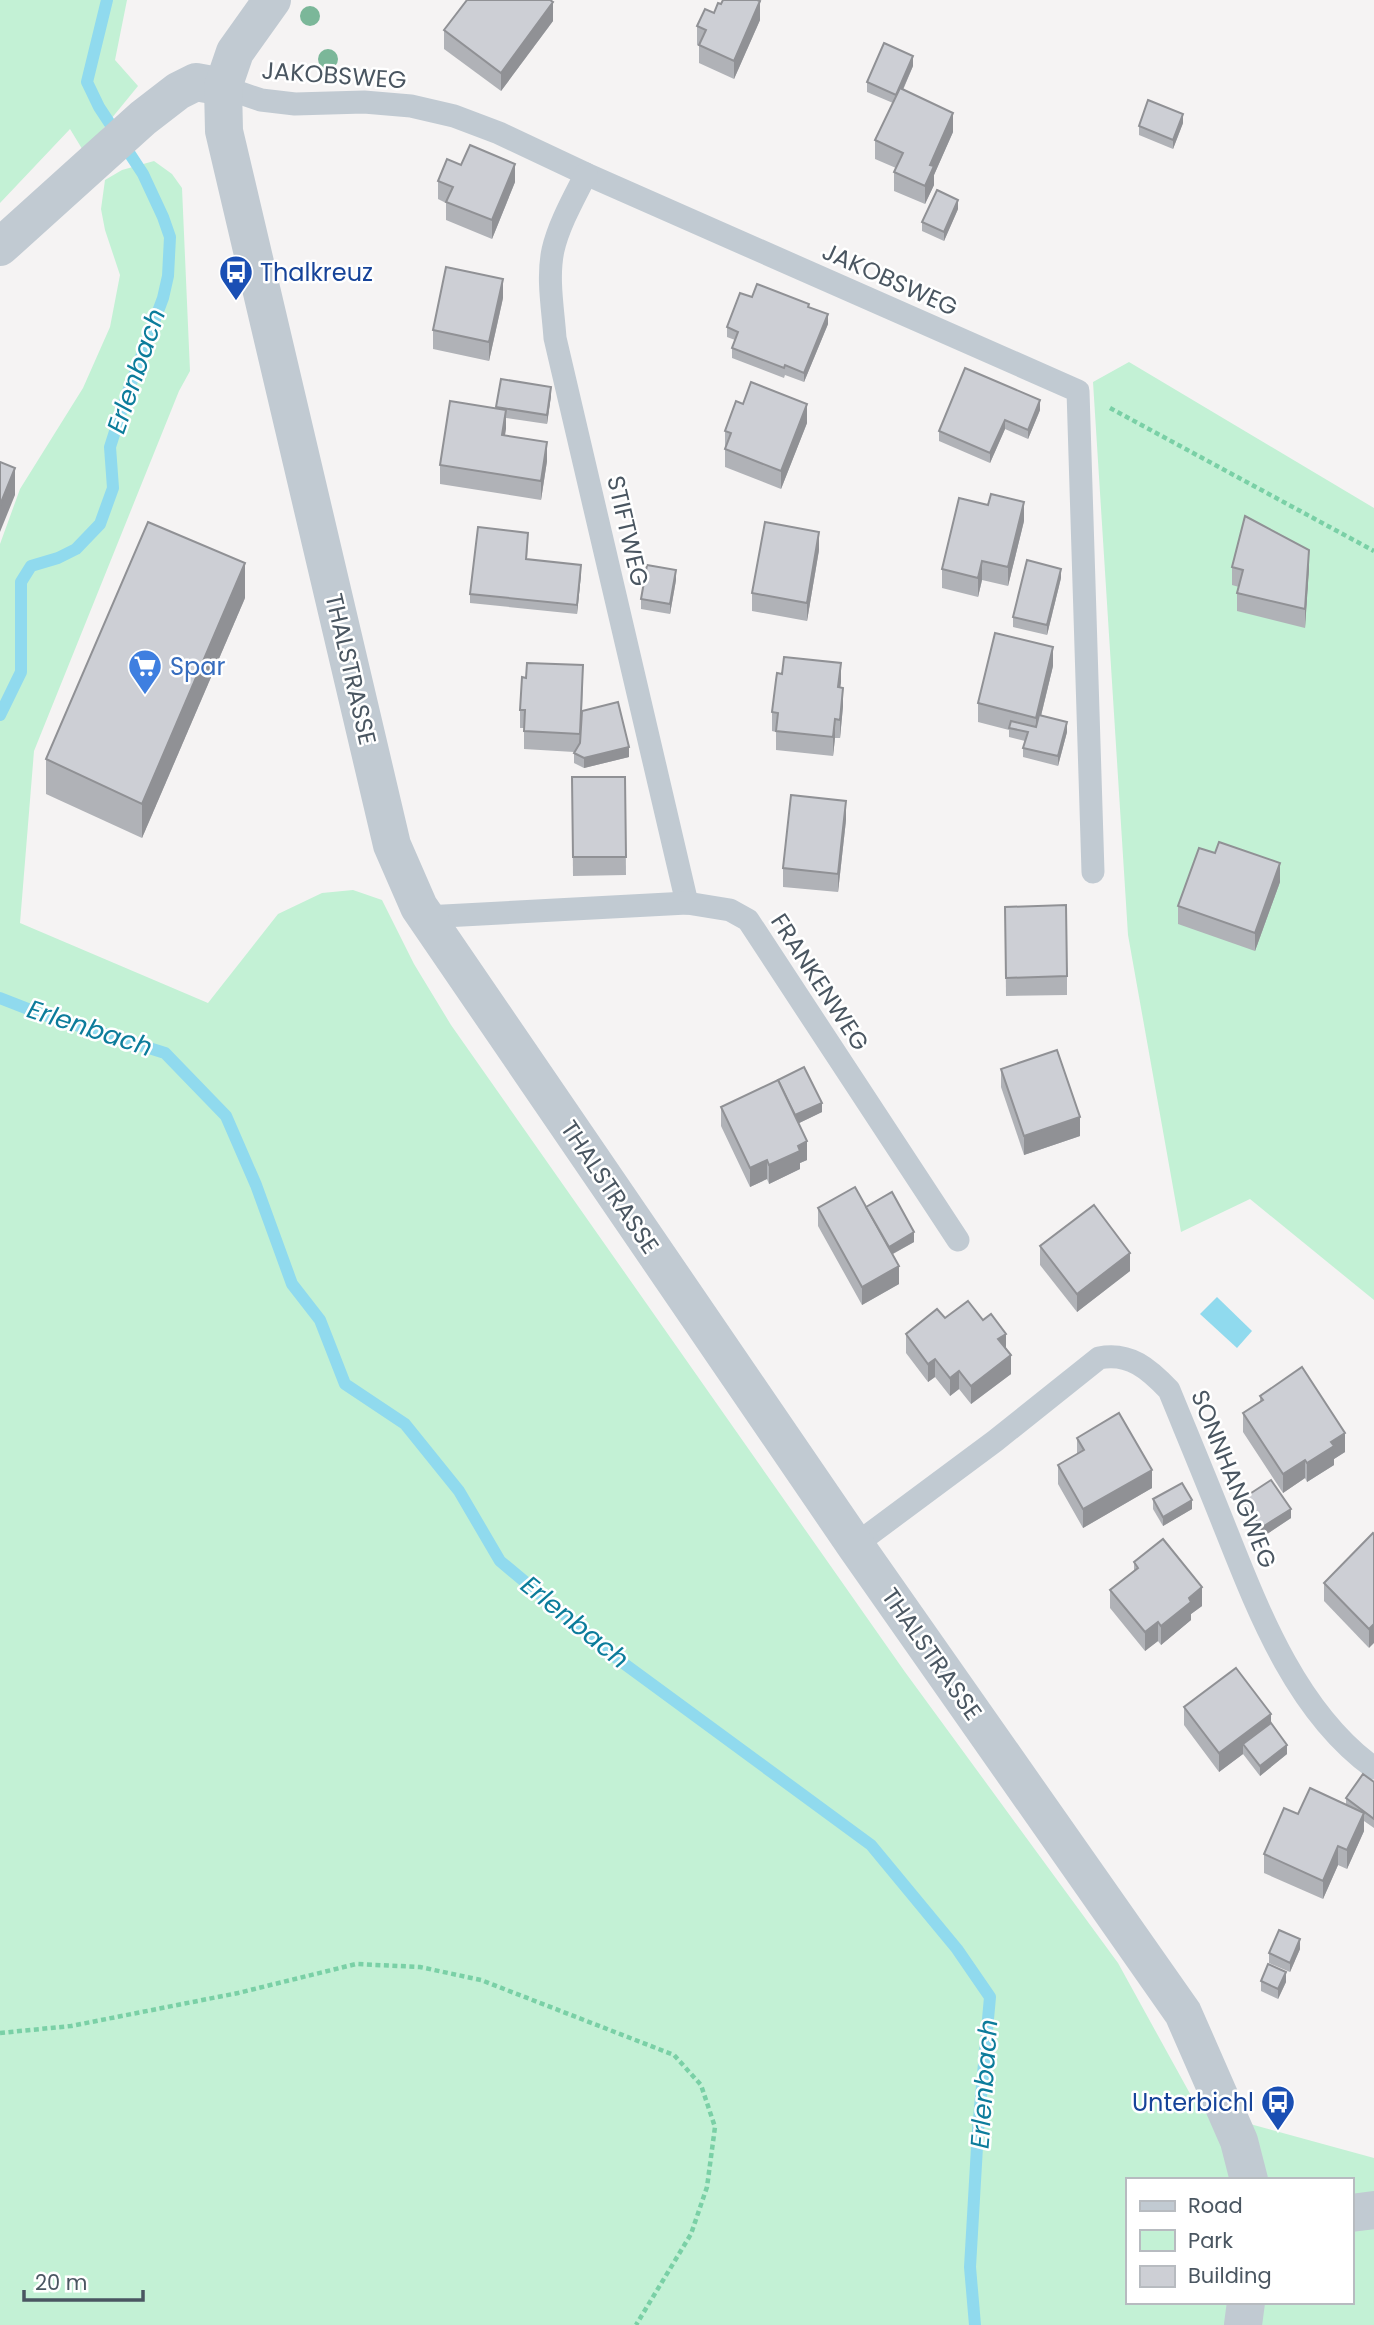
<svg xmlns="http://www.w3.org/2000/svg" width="1374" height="2325" font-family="Poppins,sans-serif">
<rect width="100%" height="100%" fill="#f5f3f3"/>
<g fill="#c3f1d5" fill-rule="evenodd">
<path d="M 0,0 L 127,0 L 115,60 L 138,86 L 84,152 L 70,129 L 0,203 Z"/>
<path d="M 154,161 L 172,174 L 182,188 L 190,371 L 179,391 L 34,751 L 20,923 L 208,1003 L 278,914 L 322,893 L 353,890 L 382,900 L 414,964 L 451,1025 L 905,1672 L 1118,1963 L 1199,2110 L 1374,2158 L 1374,2325 L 0,2325 L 0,544 L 20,489 L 83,388 L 110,327 L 120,275 L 105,230 L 101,209 L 105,180 L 122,170 ZM 1127,2180 L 1351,2180 L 1351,2302 L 1127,2302 Z"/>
<path d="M 1129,362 L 1374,508 L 1374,1300 L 1250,1199 L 1181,1232 L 1128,935 L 1093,382 Z"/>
</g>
<path fill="#90daee" d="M 1217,1297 L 1252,1331 L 1237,1348 L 1200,1314 Z"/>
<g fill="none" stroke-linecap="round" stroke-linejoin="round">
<g stroke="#90daee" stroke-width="12">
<path d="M 0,715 L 21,672 L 21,582 L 31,566 L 58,558 L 76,549 L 100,524 L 113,488 L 110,447 L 126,397 L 163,298 L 168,276 L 170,237 L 163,217 L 143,174 L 99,107 L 87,82 L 107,0"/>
<path d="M 0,998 L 41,1014 L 165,1053 L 226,1116 L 256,1185 L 292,1284 L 320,1320 L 345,1384 L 405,1424 L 459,1491 L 500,1561 L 615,1657 L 871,1845 L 957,1949 L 990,1997 L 978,2130 L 970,2267 L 975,2325"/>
</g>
<g stroke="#7ad0a6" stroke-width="4.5" stroke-dasharray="5 3.5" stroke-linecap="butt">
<path d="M 1110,408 L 1374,551"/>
<path d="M 0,2033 L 71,2026 L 238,1993 L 356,1964 L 420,1967 L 481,1980 L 674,2055 L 701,2085 L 715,2127 L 707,2187 L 691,2234 L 636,2325"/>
</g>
<g stroke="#c1cad2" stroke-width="23">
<path d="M 223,87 L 261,100 L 295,104 L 364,102 L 411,106 L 454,116 L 499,133 L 586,174 L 1078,391 L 1093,872"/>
<path d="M 586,174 C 574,198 559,224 553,250 C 547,278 553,309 555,338 L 687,903"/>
<path d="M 425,917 L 687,903 L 730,910 L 748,920 L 958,1240"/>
<path d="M 855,1545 L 995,1441 L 1099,1358 C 1130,1352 1149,1369 1169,1390 C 1187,1434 1205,1477 1222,1520 C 1257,1608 1295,1711 1374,1768"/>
</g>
<g stroke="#c1cad2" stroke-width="38">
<path d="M 0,247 L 143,118 L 178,91 L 196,82 L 223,87"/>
<path d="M 1351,2213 L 1374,2210"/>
</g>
<g stroke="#c1cad2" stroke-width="38">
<path d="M 272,0 L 235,52 L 223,87 L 224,131 L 392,845 L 419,907 L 855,1545 L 1183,2013 L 1239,2141 L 1249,2180"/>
<path d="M 1243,2325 L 1246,2302"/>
</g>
</g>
<g fill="#7bb799">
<circle cx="310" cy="16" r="10"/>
<circle cx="328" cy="59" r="10"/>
</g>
<g fill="#b0b2b7">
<path d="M 714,13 L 760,20 L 734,79 L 699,63 L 699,46 L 697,45 L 697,26 Z"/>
<path d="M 553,21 L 501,91 L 444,49 L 444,30 Z"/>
<path d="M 913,66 L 903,90 L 953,132 L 934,175 L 934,185 L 925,204 L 894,191 L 894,172 L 896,168 L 875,159 L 875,140 L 893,103 L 867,92 L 867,82 Z"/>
<path d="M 1183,123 L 1173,149 L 1139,135 L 1139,126 Z"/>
<path d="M 461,165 L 515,182 L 492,239 L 446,220 L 446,203 L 438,199 L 438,181 Z"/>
<path d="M 958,209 L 944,241 L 922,231 L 922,222 Z"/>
<path d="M 752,297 L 809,307 L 828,324 L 804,382 L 785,375 L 784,378 L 732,358 L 732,348 L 735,340 L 727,337 L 727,327 Z"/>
<path d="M 503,298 L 489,361 L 433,349 L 433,330 Z"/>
<path d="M 501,379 L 551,396 L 547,424 L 506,418 L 505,435 L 547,461 L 541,500 L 440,484 L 440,465 L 496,409 Z"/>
<path d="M 1040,410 L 1028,439 L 1005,429 L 990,463 L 939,441 L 939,431 Z"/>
<path d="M 807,423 L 781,489 L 725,467 L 725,431 Z"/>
<path d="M 1024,521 L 1008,586 L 982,580 L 978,597 L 942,588 L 942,569 Z"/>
<path d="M 528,542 L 527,559 L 581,574 L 577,614 L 470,603 L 470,594 Z"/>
<path d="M 819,550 L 807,621 L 752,611 L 752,593 Z"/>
<path d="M 1232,567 L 1309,568 L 1305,628 L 1237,611 L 1237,593 L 1239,587 L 1232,585 Z"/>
<path d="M 1061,578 L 1047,635 L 1013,627 L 1013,617 Z"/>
<path d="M 676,580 L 670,614 L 641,609 L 641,599 Z"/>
<path d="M 245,598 L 142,838 L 46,794 L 46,759 Z"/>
<path d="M 1053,666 L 1041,716 L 1067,732 L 1058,766 L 1023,757 L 1023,748 L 1025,741 L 1009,737 L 1009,730 L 978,722 L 978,703 Z"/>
<path d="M 841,682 L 840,687 L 843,706 L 840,738 L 835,738 L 833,756 L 776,750 L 776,732 L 772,731 L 772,712 Z"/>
<path d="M 583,684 L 582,710 L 629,757 L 584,768 L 574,763 L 574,752 L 524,749 L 524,728 L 520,728 L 520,710 Z"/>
<path d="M 572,777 L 625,777 L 626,875 L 573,876 Z"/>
<path d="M 846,820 L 838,892 L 783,887 L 783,868 Z"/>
<path d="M 1215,853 L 1280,882 L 1255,951 L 1178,924 L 1178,906 Z"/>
<path d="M 1005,907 L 1067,976 L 1067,995 L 1006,996 Z"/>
<path d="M 1001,1069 L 1080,1136 L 1024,1155 L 1001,1087 Z"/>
<path d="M 721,1107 L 822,1112 L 799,1123 L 807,1160 L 800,1163 L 800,1169 L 769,1184 L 767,1179 L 750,1187 L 721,1126 Z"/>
<path d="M 866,1207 L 914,1242 L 893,1254 L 899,1284 L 862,1305 L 818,1226 L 818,1208 Z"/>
<path d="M 1040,1246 L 1130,1271 L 1077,1312 L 1040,1265 Z"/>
<path d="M 906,1334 L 1006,1349 L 1011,1374 L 971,1404 L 959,1389 L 950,1396 L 935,1377 L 928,1382 L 906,1353 Z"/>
<path d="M 1260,1396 L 1345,1452 L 1334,1459 L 1334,1465 L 1307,1482 L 1305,1478 L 1283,1493 L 1243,1432 L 1243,1413 L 1260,1402 Z"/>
<path d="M 1077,1438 L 1152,1488 L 1083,1528 L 1058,1484 L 1058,1465 L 1077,1454 Z"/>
<path d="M 1153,1499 L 1192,1509 L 1163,1526 L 1153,1509 Z"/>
<path d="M 1242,1499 L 1291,1518 L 1261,1538 L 1242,1508 Z"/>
<path d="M 1374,1534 L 1369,1648 L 1324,1601 L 1324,1583 Z"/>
<path d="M 1134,1562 L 1202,1606 L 1191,1614 L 1191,1620 L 1161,1645 L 1158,1641 L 1145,1651 L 1110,1608 L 1110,1590 L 1134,1571 Z"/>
<path d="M 1184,1707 L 1271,1723 L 1287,1754 L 1260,1776 L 1243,1754 L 1219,1772 L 1184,1725 Z"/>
<path d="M 1374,1782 L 1374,1828 L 1364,1821 L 1364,1831 L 1347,1869 L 1338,1865 L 1323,1899 L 1264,1873 L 1264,1854 L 1298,1814 L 1346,1804 L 1346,1798 Z"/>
<path d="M 1300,1949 L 1290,1972 L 1269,1963 L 1269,1953 Z"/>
<path d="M 1261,1981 L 1286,1982 L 1278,1999 L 1261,1991 Z"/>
</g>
<g fill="#909195">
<path d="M 760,1 L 760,20 L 734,79 L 734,61 Z"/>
<path d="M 553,2 L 553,21 L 501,91 L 501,73 Z"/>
<path d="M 913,56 L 913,66 L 896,105 L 896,95 Z"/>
<path d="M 953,113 L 953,132 L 934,175 L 934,185 L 925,204 L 925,186 L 930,165 Z"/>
<path d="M 1183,114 L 1183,123 L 1173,149 L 1173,140 Z"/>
<path d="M 515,164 L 515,182 L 492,239 L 492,220 Z"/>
<path d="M 958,200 L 958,209 L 944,241 L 944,232 Z"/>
<path d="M 503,279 L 503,298 L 489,361 L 489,342 Z"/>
<path d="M 828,314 L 828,324 L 804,382 L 804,373 Z"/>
<path d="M 551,387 L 551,396 L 547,424 L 547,415 Z"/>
<path d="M 1040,400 L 1040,410 L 1028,439 L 1028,430 Z"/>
<path d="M 807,404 L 807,423 L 781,489 L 781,471 Z"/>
<path d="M 506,410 L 506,429 L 502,453 L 502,435 Z"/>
<path d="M 1005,420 L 1005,429 L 990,463 L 990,453 Z"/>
<path d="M 547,442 L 547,461 L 541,500 L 541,481 Z"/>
<path d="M 15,468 L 15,495 L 0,532 L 0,505 Z"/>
<path d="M 1024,502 L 1024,521 L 1008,586 L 1008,567 Z"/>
<path d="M 819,532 L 819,550 L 807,621 L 807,603 Z"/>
<path d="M 1309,550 L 1309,568 L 1305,628 L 1305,609 Z"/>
<path d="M 982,561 L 982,580 L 978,597 L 978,578 Z"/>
<path d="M 245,563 L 245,598 L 142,838 L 142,804 Z"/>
<path d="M 581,565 L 581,574 L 577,614 L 577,605 Z"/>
<path d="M 1061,569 L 1061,578 L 1047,635 L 1047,625 Z"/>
<path d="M 676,570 L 676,580 L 670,614 L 670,604 Z"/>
<path d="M 1053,647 L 1053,666 L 1036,736 L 1036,718 Z"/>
<path d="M 841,663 L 841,682 L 838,705 L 838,687 Z"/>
<path d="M 843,688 L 843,706 L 840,738 L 840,720 Z"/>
<path d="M 835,719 L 835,738 L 833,756 L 833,737 Z"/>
<path d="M 1067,722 L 1067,732 L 1058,766 L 1058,756 Z"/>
<path d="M 629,747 L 629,757 L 584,768 L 584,758 Z"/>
<path d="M 846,801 L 846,820 L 838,892 L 838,874 Z"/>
<path d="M 1280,863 L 1280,882 L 1255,951 L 1255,933 Z"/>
<path d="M 822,1103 L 822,1112 L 791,1127 L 791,1117 Z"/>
<path d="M 1080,1117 L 1080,1136 L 1024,1155 L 1024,1136 Z"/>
<path d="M 807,1141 L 807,1160 L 800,1163 L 800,1169 L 769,1184 L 769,1165 L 798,1146 Z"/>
<path d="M 767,1160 L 767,1179 L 750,1187 L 750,1168 Z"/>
<path d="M 914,1232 L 914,1242 L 885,1258 L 885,1249 Z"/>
<path d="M 1130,1253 L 1130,1271 L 1077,1312 L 1077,1294 Z"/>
<path d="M 899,1266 L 899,1284 L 862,1305 L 862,1287 Z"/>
<path d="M 1006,1334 L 1006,1352 L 998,1339 Z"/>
<path d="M 1011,1355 L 1011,1374 L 971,1404 L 971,1386 Z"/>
<path d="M 935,1359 L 935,1377 L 928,1382 L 928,1364 Z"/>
<path d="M 959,1371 L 959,1389 L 950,1396 L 950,1378 Z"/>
<path d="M 1345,1433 L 1345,1452 L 1334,1459 L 1334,1465 L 1307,1482 L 1307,1463 L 1331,1442 Z"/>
<path d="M 1305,1460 L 1305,1478 L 1283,1493 L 1283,1474 Z"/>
<path d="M 1152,1470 L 1152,1488 L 1083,1528 L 1083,1509 Z"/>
<path d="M 1192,1500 L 1192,1509 L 1163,1526 L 1163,1517 Z"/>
<path d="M 1291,1509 L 1291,1518 L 1261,1538 L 1261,1528 Z"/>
<path d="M 1202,1587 L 1202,1606 L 1191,1614 L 1191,1620 L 1161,1645 L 1161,1626 L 1189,1598 Z"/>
<path d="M 1158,1622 L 1158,1641 L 1145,1651 L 1145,1632 Z"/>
<path d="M 1374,1624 L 1374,1643 L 1369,1648 L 1369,1629 Z"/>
<path d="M 1271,1714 L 1271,1733 L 1243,1744 L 1243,1754 L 1219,1772 L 1219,1753 Z"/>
<path d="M 1287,1745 L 1287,1754 L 1260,1776 L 1260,1766 Z"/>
<path d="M 1364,1813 L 1364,1831 L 1347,1869 L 1347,1850 Z"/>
<path d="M 1338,1846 L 1338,1865 L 1323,1899 L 1323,1881 Z"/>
<path d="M 1300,1939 L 1300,1949 L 1290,1972 L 1290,1963 Z"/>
<path d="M 1286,1972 L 1286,1982 L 1278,1999 L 1278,1989 Z"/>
</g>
<g fill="#cdcfd5" stroke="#909195" stroke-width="2">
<path d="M 467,0 L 550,0 L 553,2 L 501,73 L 444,30 Z"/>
<path d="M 723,0 L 757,0 L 760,1 L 734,61 L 699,45 L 706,30 L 697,26 L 705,9 L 714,13 L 718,3 L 721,4 Z"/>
<path d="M 884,43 L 913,56 L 896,95 L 867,82 Z"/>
<path d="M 900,88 L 953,113 L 930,165 L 934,166 L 925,186 L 894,172 L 903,153 L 875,140 Z"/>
<path d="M 1148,100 L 1183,114 L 1173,140 L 1139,126 Z"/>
<path d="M 470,145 L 515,164 L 492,220 L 446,202 L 453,187 L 438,181 L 447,159 L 461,165 Z"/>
<path d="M 937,190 L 958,200 L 944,232 L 922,222 Z"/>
<path d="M 446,267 L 503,279 L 489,342 L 433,330 Z"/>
<path d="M 757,284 L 809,304 L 808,307 L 828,314 L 804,373 L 785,365 L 784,368 L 732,348 L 738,332 L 727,327 L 740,293 L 752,297 Z"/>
<path d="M 965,368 L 1040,400 L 1028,430 L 1005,420 L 990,453 L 939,431 Z"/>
<path d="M 501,379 L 551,387 L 547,415 L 496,407 Z"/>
<path d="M 751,382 L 807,404 L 781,471 L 725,449 L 731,433 L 725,431 L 736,401 L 743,404 Z"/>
<path d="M 450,401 L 506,410 L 502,435 L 547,442 L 541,481 L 440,465 Z"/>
<path d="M 0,462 L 15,468 L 0,505 Z"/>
<path d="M 991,494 L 1024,502 L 1008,567 L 982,561 L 978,578 L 942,569 L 959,498 L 988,505 Z"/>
<path d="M 1245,516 L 1309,550 L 1305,609 L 1237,593 L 1243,570 L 1232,567 Z"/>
<path d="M 148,522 L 245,563 L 142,804 L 46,759 Z"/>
<path d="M 765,522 L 819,532 L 807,603 L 752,593 Z"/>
<path d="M 478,527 L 528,533 L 526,559 L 581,565 L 577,605 L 470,594 Z"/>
<path d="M 1027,560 L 1061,569 L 1047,625 L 1013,617 Z"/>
<path d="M 647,565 L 676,570 L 670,604 L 641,599 Z"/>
<path d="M 995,633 L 1053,647 L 1036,718 L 978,703 Z"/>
<path d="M 784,657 L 841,663 L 838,687 L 843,688 L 840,720 L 835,719 L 833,737 L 776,731 L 778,713 L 772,712 L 776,680 L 777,673 L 782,674 Z"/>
<path d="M 527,663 L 583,665 L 580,734 L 524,731 L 525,710 L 520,710 L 522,677 L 526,678 Z"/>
<path d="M 618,702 L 629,747 L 584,758 L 574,753 L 580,743 L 582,711 Z"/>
<path d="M 1039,715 L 1067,722 L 1058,756 L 1023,748 L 1028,732 L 1009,728 L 1011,721 L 1036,727 Z"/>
<path d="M 572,777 L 625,777 L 626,857 L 573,857 Z"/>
<path d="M 791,795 L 846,801 L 838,874 L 783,868 Z"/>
<path d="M 1219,842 L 1280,863 L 1255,933 L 1178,906 L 1199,848 L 1215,853 Z"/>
<path d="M 1066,905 L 1067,976 L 1006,978 L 1005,907 Z"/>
<path d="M 1057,1050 L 1080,1117 L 1024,1136 L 1001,1069 Z"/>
<path d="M 804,1067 L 822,1103 L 795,1115 L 778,1080 Z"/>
<path d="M 778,1080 L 807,1141 L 798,1146 L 800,1151 L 769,1165 L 767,1160 L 750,1168 L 721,1107 Z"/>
<path d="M 855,1187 L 899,1266 L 862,1287 L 818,1208 Z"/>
<path d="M 892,1192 L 914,1232 L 889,1247 L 866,1207 Z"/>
<path d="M 1094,1205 L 1130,1253 L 1077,1294 L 1040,1246 Z"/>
<path d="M 968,1301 L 983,1320 L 991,1314 L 1006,1334 L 998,1339 L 1011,1355 L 971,1386 L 959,1371 L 950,1378 L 935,1359 L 928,1364 L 906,1334 L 937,1309 L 945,1318 Z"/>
<path d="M 1302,1367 L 1345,1433 L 1331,1442 L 1334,1446 L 1307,1463 L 1305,1460 L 1283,1474 L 1243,1413 L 1263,1400 L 1260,1396 Z"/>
<path d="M 1119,1413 L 1152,1470 L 1083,1509 L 1058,1465 L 1084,1450 L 1077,1438 Z"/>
<path d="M 1271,1480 L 1291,1509 L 1261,1528 L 1242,1499 Z"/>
<path d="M 1182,1483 L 1192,1500 L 1163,1517 L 1153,1499 Z"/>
<path d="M 1373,1533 L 1374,1534 L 1374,1624 L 1369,1629 L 1324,1583 Z"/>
<path d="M 1163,1539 L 1202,1587 L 1189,1598 L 1191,1602 L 1161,1626 L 1158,1622 L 1145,1632 L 1110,1590 L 1138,1568 L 1134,1562 Z"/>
<path d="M 1236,1668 L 1271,1714 L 1219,1753 L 1184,1707 Z"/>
<path d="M 1271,1723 L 1287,1745 L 1260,1766 L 1243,1744 Z"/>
<path d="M 1363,1774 L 1374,1782 L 1374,1819 L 1346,1798 Z"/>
<path d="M 1310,1788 L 1364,1813 L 1347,1850 L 1338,1846 L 1323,1881 L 1264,1854 L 1284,1808 L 1298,1814 Z"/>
<path d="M 1279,1930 L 1300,1939 L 1290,1963 L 1269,1953 Z"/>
<path d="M 1268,1964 L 1286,1972 L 1278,1989 L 1261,1981 Z"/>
</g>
<defs>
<g id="bus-pin" transform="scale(1.75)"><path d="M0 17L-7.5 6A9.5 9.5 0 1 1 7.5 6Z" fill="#1a4fb4" stroke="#fff"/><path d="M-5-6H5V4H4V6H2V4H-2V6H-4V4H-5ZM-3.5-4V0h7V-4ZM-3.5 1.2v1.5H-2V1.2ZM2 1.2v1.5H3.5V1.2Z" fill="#fff"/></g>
<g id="supermarket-pin" transform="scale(1.75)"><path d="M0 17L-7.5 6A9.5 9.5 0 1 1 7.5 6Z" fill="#3f7fe0" stroke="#fff"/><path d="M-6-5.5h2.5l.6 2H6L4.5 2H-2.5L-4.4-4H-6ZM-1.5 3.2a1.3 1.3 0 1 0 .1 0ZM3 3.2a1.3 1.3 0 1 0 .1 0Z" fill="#fff"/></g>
</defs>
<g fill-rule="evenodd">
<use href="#bus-pin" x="236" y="272"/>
<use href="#supermarket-pin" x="145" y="666"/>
<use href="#bus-pin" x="1278" y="2102"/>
</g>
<g text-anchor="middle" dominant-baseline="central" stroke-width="5" stroke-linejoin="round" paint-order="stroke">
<g font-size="24" fill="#4a5661" stroke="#fff">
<text transform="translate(334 75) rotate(4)">JAKOBSWEG</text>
<text transform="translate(890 279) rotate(24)">JAKOBSWEG</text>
<text transform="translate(628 531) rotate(77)">STIFTWEG</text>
<text transform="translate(351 669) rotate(77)">THALSTRASSE</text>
<text transform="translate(820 982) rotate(57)">FRANKENWEG</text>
<text transform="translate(610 1187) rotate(56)">THALSTRASSE</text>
<text transform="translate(1234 1479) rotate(68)">SONNHANGWEG</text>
<text transform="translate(932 1654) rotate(55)">THALSTRASSE</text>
</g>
<g font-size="24" fill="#164399" stroke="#fff" text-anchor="start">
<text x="260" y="272">Thalkreuz</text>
<text x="1254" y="2102" text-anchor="end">Unterbichl</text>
</g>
<g font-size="24" fill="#366cbe" stroke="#fff" text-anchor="start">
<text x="170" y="666">Spar</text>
</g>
<g font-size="26" font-style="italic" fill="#0c7c9b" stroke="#fff">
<text transform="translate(136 371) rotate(-71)">Erlenbach</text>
<text transform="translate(90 1028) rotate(18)">Erlenbach</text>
<text transform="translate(575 1622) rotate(39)">Erlenbach</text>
<text transform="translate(984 2084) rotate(-86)">Erlenbach</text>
</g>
</g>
<rect x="1126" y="2178" width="228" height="126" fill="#ffffff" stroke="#b7bbc0" stroke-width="2"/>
<rect x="1140" y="2201" width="35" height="10" fill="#c1cad2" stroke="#b7bbc0" stroke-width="2"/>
<text x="1188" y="2213" font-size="21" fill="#4a5661">Road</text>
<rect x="1140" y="2230" width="35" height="21" fill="#c3f1d5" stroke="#b7bbc0" stroke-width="2"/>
<text x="1188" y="2248" font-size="21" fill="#4a5661">Park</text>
<rect x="1140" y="2266" width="35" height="21" fill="#cdcfd5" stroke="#b7bbc0" stroke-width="2"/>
<text x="1188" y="2283" font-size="21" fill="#4a5661">Building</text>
<path d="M24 2290v10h119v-10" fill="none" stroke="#4a5661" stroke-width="3.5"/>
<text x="35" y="2290" font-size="21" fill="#4a5661" stroke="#ffffff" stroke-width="5" paint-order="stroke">20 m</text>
</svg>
